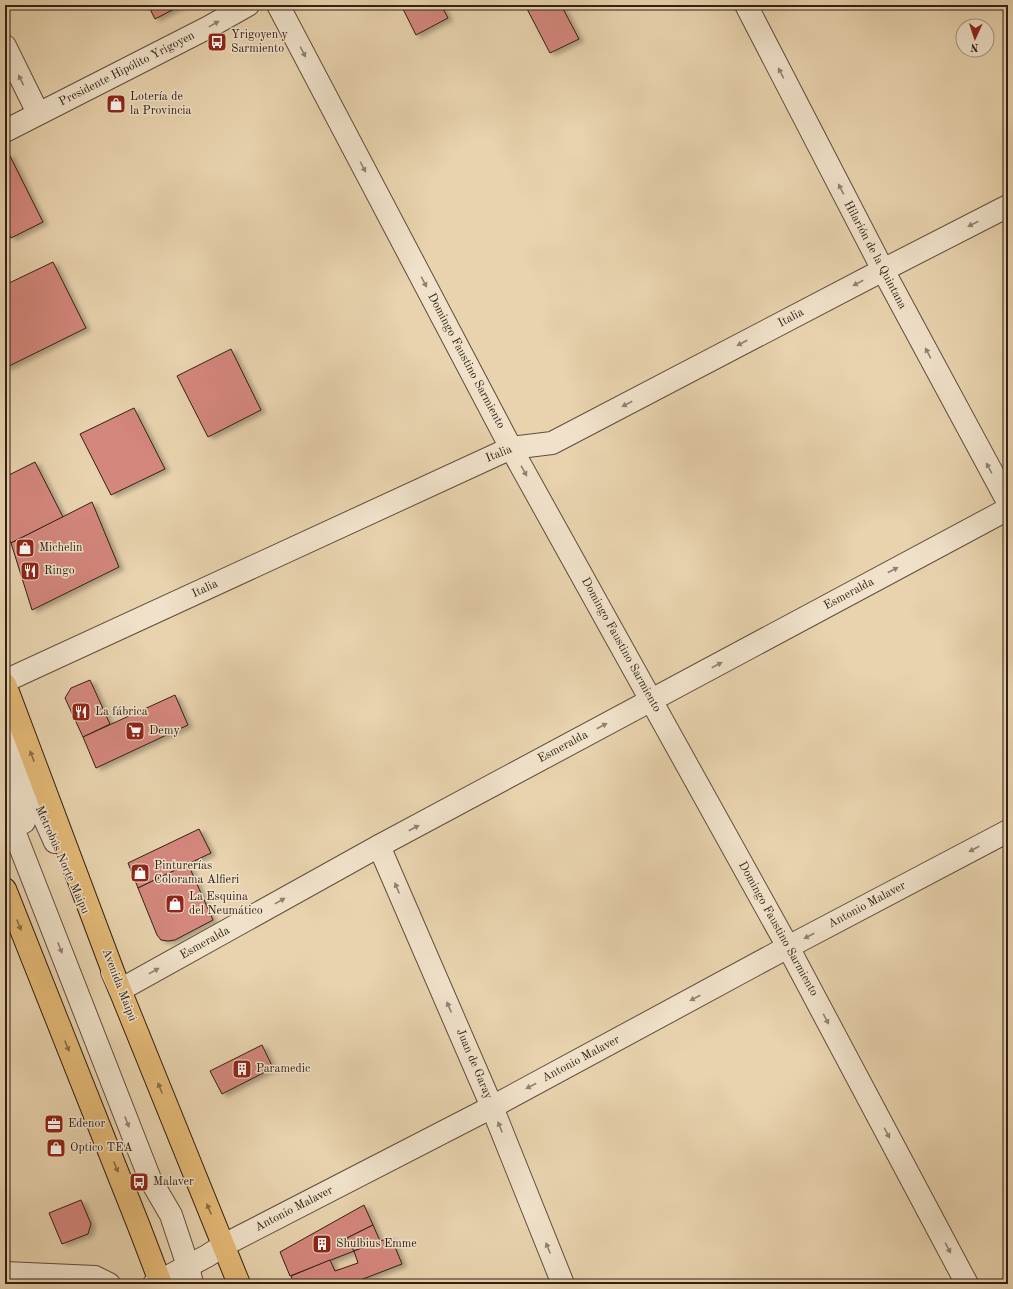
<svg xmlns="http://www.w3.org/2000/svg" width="1013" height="1289" font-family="'Old Standard TT',serif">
<defs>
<filter id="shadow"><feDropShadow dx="4.5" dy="2.5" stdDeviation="2" flood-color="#0004"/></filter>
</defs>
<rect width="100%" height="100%" fill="#e8d3ae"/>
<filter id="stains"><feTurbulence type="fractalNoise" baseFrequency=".005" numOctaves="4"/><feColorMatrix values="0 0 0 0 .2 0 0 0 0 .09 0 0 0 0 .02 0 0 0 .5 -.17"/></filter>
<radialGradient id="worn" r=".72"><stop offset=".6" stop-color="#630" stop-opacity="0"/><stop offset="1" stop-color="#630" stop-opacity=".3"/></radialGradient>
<g fill="#d4877d" stroke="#322015" filter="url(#shadow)">
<path d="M 148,5 L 182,5 L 155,19 Z"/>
<path d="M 401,5 L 441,5 L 448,18 L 416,35 Z"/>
<path d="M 525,5 L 561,5 L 579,39 L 550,53 Z"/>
<path d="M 9,154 L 43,222 L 11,238 L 5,225 L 5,156 Z"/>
<path d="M 53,262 L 86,328 L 5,368 L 5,285 Z"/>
<path d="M 231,349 L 261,410 L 208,437 L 177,376 Z"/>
<path d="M 134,408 L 165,469 L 111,495 L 80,434 Z"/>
<path d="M 35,462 L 63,517 L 11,543 L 5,532 L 5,477 Z"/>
<path d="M 92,502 L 119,567 L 32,610 L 11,543 Z"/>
<path d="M 90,680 L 110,724 L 83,737 L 65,698 L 71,688 Z"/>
<path d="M 175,695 L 188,725 L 96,768 L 83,737 Z"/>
<path d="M 199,829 L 211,853 L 138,888 L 128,863 Z"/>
<path d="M 188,864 L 213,920 L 175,940 L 168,941 L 161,940 L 157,935 L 138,888 Z"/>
<path d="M 262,1045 L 273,1068 L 222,1094 L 210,1071 Z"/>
<path d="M 81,1200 L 91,1224 L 88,1234 L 62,1244 L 49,1213 Z"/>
<path d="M 364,1205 L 373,1225 L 347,1238 L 354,1251 L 290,1276 L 280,1252 Z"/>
<path d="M 373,1225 L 380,1241 L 354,1251 L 347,1238 Z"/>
<path d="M 391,1237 L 402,1264 L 350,1284 L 294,1284 L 291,1276 L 330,1260 L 335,1271 L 358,1263 L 354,1251 Z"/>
</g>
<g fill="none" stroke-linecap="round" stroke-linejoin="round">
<g stroke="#604d3b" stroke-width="24">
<g id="minor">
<path d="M 278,5 L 511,448 L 788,947 L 967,1284"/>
<path d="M 746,5 L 883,270 L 1008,502"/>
<path d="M 5,46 L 38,113"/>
<path d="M 5,131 L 209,27 L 248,5"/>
<path d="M 5,681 L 511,448 L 552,443 L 883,270 L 1008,206"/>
<path d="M 5,730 L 55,842"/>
<path d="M 5,776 L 24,822"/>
<path d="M 5,808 L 150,1179 L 171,1215 L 188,1266 L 192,1284"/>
<path d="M 379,846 L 492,1107 L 563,1284"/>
<path d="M 112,972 L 120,990 L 379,846 L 1008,509"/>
<path d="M 5,1273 L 95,1277 L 109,1284"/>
<path d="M 154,1284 L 207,1256 L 224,1245 L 492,1107 L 788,947 L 1008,831"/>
</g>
</g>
<g stroke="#322015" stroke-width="24">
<g id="major">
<path d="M 5,684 L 120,990 L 239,1284"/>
<path d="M 5,889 L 140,1229 L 161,1284"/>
</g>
</g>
<use href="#minor" stroke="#f0e2ca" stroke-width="22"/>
<use href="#major" stroke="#e4ba77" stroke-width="22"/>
</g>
<defs><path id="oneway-solid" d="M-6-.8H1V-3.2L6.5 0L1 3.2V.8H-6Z"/></defs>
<g fill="#918170">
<use href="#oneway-solid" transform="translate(214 24) rotate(-29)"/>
<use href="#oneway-solid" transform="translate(303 52) rotate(62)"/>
<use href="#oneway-solid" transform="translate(781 73) rotate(-117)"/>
<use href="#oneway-solid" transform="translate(21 80) rotate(-116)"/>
<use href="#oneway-solid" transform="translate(363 167) rotate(62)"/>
<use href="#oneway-solid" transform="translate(841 189) rotate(-117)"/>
<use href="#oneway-solid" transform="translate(973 224) rotate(153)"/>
<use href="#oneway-solid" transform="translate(424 282) rotate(62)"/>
<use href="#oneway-solid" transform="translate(858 283) rotate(152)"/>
<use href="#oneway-solid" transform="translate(742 343) rotate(152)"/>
<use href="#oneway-solid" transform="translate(928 353) rotate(-118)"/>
<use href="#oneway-solid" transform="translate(627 404) rotate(152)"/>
<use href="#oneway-solid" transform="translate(989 468) rotate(-118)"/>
<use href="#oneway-solid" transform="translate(524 471) rotate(61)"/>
<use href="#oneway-solid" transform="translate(893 570) rotate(-28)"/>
<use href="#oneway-solid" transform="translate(717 665) rotate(-28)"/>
<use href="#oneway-solid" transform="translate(602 726) rotate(-28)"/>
<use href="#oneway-solid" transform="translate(414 828) rotate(-28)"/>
<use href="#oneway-solid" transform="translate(974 849) rotate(152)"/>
<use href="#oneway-solid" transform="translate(397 888) rotate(-113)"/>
<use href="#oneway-solid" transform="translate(280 901) rotate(-29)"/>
<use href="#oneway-solid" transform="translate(809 936) rotate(152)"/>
<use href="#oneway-solid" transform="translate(60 948) rotate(69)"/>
<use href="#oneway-solid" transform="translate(154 971) rotate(-29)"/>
<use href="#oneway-solid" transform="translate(695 998) rotate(152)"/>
<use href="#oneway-solid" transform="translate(449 1007) rotate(-113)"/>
<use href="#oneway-solid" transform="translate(826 1019) rotate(62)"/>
<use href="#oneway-solid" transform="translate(531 1086) rotate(152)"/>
<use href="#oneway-solid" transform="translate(127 1122) rotate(69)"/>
<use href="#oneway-solid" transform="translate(500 1127) rotate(-112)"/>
<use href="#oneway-solid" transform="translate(887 1133) rotate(62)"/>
<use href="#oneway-solid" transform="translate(548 1248) rotate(-112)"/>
<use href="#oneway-solid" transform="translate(948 1248) rotate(62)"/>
</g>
<g fill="#8b6d46">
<use href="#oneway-solid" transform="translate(32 756) rotate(-111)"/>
<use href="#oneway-solid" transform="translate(19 925) rotate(68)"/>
<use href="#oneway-solid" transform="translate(67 1046) rotate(68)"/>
<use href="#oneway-solid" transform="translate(160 1088) rotate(-112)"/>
<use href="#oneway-solid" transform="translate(116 1167) rotate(68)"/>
<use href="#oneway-solid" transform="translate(209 1209) rotate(-113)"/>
</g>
<defs>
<g id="bus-square" transform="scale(1)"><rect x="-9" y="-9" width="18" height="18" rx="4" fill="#8f2418" stroke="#f0e2ca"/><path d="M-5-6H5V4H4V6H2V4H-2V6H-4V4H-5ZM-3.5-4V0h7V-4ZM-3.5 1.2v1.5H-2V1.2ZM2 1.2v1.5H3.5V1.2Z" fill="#fff"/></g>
<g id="shop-square" transform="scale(1)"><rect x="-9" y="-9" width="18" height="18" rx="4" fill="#8f2418" stroke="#f0e2ca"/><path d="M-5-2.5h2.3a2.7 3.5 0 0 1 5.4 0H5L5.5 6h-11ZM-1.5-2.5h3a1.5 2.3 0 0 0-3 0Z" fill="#fff"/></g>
<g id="restaurant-square" transform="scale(1)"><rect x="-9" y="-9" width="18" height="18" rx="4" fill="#8f2418" stroke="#f0e2ca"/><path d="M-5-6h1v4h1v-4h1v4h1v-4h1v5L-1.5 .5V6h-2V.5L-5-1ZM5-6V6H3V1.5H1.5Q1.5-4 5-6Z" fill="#fff"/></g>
<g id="supermarket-square" transform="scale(1)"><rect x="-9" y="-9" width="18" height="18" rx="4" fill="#8f2418" stroke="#f0e2ca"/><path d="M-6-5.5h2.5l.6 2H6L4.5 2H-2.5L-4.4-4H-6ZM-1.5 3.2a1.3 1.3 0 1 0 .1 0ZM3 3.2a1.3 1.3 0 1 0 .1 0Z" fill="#fff"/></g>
<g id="building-square" transform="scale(1)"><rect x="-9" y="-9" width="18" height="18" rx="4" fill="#8f2418" stroke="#f0e2ca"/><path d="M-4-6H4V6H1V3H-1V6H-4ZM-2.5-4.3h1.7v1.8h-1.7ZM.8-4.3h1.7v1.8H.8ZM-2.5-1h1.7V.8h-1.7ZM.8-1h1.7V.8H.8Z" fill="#fff"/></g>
<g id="office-square" transform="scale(1)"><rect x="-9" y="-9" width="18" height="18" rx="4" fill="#8f2418" stroke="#f0e2ca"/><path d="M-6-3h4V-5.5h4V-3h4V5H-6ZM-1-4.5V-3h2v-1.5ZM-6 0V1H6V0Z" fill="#fff"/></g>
</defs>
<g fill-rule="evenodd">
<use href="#bus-square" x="217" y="42"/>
<use href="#shop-square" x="116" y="104"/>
<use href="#shop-square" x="25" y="548"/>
<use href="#restaurant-square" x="30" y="571"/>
<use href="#restaurant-square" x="81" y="712"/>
<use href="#supermarket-square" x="135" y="731"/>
<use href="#shop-square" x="140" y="873"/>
<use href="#shop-square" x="175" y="904"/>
<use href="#building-square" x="242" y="1069"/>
<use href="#office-square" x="54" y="1124"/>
<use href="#shop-square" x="56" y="1148"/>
<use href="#bus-square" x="139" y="1182"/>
<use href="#building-square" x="322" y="1244"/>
</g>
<g text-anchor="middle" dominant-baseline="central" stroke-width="3" stroke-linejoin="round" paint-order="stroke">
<g font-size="12" fill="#322015" stroke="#f0e2ca" text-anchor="start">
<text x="231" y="35">Yrigoyen y<tspan x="231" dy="14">Sarmiento</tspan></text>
<text x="130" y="97">Lotería de<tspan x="130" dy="14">la Provincia</tspan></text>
<text x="39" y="548">Michelin</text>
<text x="44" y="571">Ringo</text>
<text x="95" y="712">La fábrica</text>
<text x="149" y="731">Demy</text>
<text x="154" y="866">Pinturerías<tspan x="154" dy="14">Colorama Alfieri</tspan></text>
<text x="189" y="897">La Esquina<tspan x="189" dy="14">del Neumático</tspan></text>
<text x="256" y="1069">Paramedic</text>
<text x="68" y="1124">Edenor</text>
<text x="70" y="1148">Optico TEA</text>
<text x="153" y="1182">Malaver</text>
<text x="336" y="1244">Shulbius Emme</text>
</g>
<g font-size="12" fill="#322015" stroke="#f0e2ca">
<text transform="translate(127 69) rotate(-27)">Presidente Hipólito Yrigoyen</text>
<text transform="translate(875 255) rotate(62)">Hilarión de la Quintana</text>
<text transform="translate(791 318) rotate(-28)">Italia</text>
<text transform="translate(466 361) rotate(62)">Domingo Faustino Sarmiento</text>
<text transform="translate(499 454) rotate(-22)">Italia</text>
<text transform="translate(205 589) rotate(-25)">Italia</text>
<text transform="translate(849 594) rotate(-28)">Esmeralda</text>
<text transform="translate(621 645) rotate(61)">Domingo Faustino Sarmiento</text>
<text transform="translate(563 747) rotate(-28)">Esmeralda</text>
<text transform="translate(62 860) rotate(66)">Metrobús Norte Maipu</text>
<text transform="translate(867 905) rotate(-28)">Antonio Malaver</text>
<text transform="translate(778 929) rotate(61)">Domingo Faustino Sarmiento</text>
<text transform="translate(205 943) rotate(-29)">Esmeralda</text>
<text transform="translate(119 985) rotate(69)">Avenida Maipú</text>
<text transform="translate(581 1059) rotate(-28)">Antonio Malaver</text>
<text transform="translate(474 1064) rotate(67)">Juan de Garay</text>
<text transform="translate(294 1209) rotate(-27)">Antonio Malaver</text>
</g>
</g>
<rect width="1013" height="1289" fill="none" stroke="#e8d3ae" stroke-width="20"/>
<rect x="6" y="6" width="1001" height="1277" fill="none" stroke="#322015" stroke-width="2"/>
<rect x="10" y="10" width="993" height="1269" fill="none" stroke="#322015"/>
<g transform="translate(975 38) rotate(183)"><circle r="19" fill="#f0e2ca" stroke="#a49482"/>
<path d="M0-3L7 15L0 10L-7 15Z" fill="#8f2418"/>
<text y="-6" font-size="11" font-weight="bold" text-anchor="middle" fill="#322015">N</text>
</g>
<rect width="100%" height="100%" filter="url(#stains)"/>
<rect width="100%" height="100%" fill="url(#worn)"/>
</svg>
